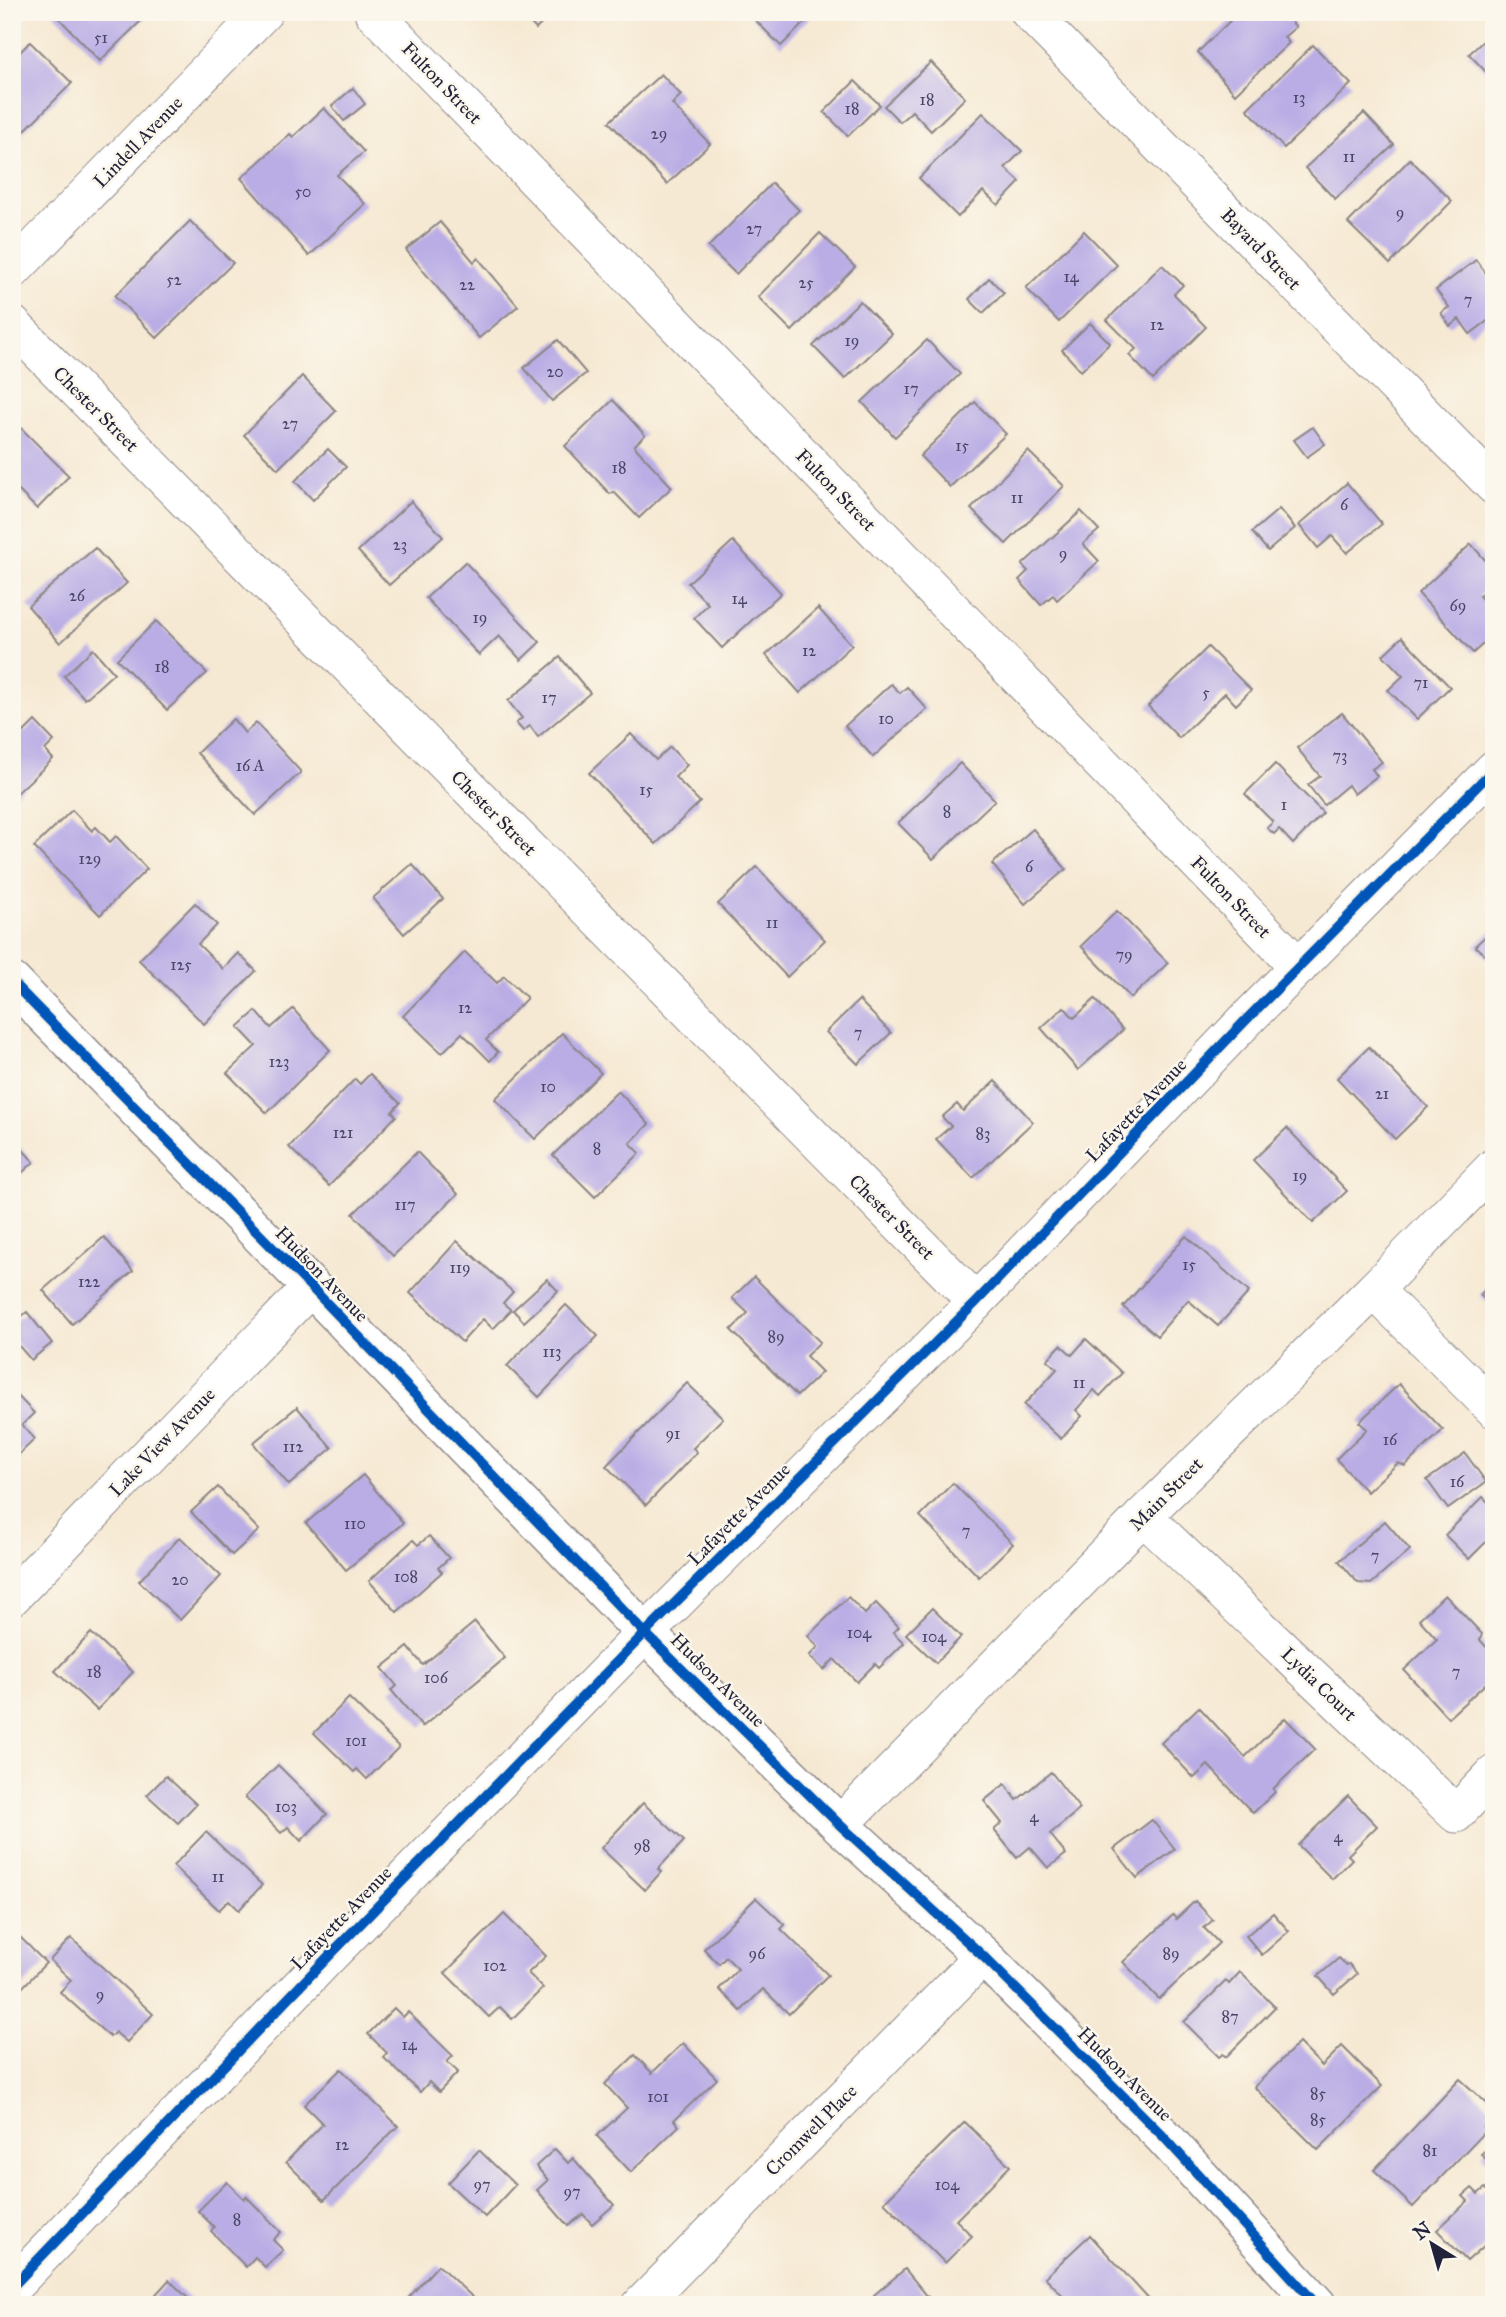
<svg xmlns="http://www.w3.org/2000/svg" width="1506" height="2317" font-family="'IM FELL Great Primer',serif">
<rect width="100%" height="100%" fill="#fbf7ec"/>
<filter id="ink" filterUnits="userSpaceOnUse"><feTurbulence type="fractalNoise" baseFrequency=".0143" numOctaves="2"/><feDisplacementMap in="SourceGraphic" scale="14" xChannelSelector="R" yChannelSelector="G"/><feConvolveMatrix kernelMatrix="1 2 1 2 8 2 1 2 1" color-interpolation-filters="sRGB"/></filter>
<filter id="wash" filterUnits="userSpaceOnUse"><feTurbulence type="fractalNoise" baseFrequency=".00686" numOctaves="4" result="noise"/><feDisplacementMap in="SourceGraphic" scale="28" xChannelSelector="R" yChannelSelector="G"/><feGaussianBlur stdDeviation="1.57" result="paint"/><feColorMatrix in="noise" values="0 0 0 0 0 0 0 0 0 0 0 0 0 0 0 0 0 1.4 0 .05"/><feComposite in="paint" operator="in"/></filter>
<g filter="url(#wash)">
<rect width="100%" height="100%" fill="#f6e9d3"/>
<g id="blocks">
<g fill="#baade5">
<path d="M 53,12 L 150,12 L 100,61 Z"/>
<path d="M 520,12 L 554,12 L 536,29 Z"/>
<path d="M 754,12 L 811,12 L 813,14 L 781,46 L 751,16 Z"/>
<path d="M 1239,12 L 1283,12 L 1296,27 L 1284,37 L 1289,43 L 1235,94 L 1198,52 Z"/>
<path d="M 1494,31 L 1494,68 L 1488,74 L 1469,54 Z"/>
<path d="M 30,42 L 72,83 L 12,143 L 12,60 Z"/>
<path d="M 1313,45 L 1351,84 L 1284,148 L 1247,109 Z"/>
<path d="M 931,62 L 965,98 L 931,131 L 912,111 L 900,122 L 884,106 Z"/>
<path d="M 661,74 L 681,95 L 672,104 L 710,144 L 667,184 L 609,122 Z"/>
<path d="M 855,81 L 880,105 L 848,136 L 824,112 Z"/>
<path d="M 353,88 L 365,104 L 344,121 L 332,106 Z"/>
<path d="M 324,108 L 364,152 L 337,175 L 365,204 L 309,256 L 241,178 L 290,134 L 293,137 Z"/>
<path d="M 983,113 L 1022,151 L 1005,168 L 1020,182 L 998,205 L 983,191 L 958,217 L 919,178 Z"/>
<path d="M 1364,113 L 1394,145 L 1335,199 L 1305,168 Z"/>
<path d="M 1410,159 L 1452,201 L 1390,264 L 1348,223 Z"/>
<path d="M 772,183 L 799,210 L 736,274 L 708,247 Z"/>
<path d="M 190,221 L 233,263 L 157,338 L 115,296 Z"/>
<path d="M 440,222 L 474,262 L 478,258 L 518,306 L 479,338 L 406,250 Z"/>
<path d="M 1084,231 L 1117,265 L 1059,322 L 1026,288 Z"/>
<path d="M 820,233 L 855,267 L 792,331 L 758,297 Z"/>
<path d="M 1476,260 L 1494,284 L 1494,316 L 1470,334 L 1459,319 L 1450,326 L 1441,313 L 1449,307 L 1436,290 Z"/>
<path d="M 1162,265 L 1183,285 L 1174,294 L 1206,327 L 1153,380 L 1129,355 L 1136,349 L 1107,320 Z"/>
<path d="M 989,278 L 1004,293 L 983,313 L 969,299 Z"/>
<path d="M 860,301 L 892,334 L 845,379 L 813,346 Z"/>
<path d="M 1090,323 L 1110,343 L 1081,371 L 1062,350 Z"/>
<path d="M 558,340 L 586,373 L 552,401 L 524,368 Z"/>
<path d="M 927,340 L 960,374 L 895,437 L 862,402 Z"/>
<path d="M 302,376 L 336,411 L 278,469 L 244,435 Z"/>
<path d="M 613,400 L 645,435 L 634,446 L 672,487 L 639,518 L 614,492 L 610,494 L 565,446 Z"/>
<path d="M 975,402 L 1006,434 L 950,487 L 920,456 Z"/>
<path d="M 12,419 L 69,476 L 37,509 L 12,484 Z"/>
<path d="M 1313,427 L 1325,444 L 1307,457 L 1294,440 Z"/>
<path d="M 328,449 L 346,467 L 313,500 L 295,481 Z"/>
<path d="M 1028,451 L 1064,486 L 1006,544 L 971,509 Z"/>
<path d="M 1347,483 L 1382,524 L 1347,553 L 1332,536 L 1318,548 L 1299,525 Z"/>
<path d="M 411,501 L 443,537 L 389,585 L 358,551 Z"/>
<path d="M 1279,509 L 1295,528 L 1268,551 L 1252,532 Z"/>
<path d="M 1081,511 L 1099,530 L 1083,544 L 1099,561 L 1057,600 L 1053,595 L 1041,605 L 1019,580 L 1028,571 L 1022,565 Z"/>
<path d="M 733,541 L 781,593 L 722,648 L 694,618 L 708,604 L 688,583 Z"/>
<path d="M 1471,544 L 1494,570 L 1494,591 L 1487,597 L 1483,592 L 1479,596 L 1494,612 L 1494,634 L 1473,653 L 1418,593 Z"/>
<path d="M 95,548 L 127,583 L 60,643 L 28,606 Z"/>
<path d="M 465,562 L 540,642 L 521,660 L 499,636 L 479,655 L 426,598 Z"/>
<path d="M 818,608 L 852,645 L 800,693 L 766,655 Z"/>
<path d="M 156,621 L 207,673 L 167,710 L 117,659 Z"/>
<path d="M 1402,637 L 1450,687 L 1417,719 L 1388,690 L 1403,676 L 1383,655 Z"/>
<path d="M 1208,647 L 1251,690 L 1236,705 L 1225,693 L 1179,738 L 1148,706 Z"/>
<path d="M 93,649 L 114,673 L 85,699 L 64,676 Z"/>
<path d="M 560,657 L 590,693 L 538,737 L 530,726 L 523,731 L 516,723 L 522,718 L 508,701 Z"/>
<path d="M 891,684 L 900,693 L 907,687 L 927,709 L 873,757 L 845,726 Z"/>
<path d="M 1342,713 L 1382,762 L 1372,769 L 1377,776 L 1354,794 L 1348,785 L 1324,805 L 1308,785 L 1320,776 L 1297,748 Z"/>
<path d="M 233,719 L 245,733 L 256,723 L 301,772 L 255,815 L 197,753 Z"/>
<path d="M 35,721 L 54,741 L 45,750 L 53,759 L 12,798 L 12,736 L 20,728 L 24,732 Z"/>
<path d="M 631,734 L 656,760 L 670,747 L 687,765 L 675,777 L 700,802 L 656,844 L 589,773 Z"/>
<path d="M 960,763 L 995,800 L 933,859 L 898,823 Z"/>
<path d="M 1275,764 L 1323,813 L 1293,844 L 1279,829 L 1274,834 L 1267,828 L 1273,822 L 1245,794 Z"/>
<path d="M 72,810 L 92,831 L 96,827 L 110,842 L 116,836 L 147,869 L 100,915 L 34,847 Z"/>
<path d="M 1033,829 L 1066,869 L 1025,904 L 992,864 Z"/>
<path d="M 412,864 L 443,899 L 404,934 L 373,898 Z"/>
<path d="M 757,867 L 825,940 L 787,977 L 718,904 Z"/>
<path d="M 195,903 L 217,925 L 198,944 L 223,969 L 238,953 L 256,971 L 204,1024 L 139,960 Z"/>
<path d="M 1117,911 L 1168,963 L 1131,998 L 1081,946 Z"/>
<path d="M 1494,928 L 1494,964 L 1475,946 Z"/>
<path d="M 465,952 L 497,983 L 504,976 L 527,998 L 486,1040 L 498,1052 L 490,1061 L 462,1033 L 442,1053 L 403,1016 Z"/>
<path d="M 1095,999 L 1123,1030 L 1078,1070 L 1041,1028 L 1064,1007 L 1074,1018 Z"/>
<path d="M 859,1000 L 891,1033 L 858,1064 L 826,1032 Z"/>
<path d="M 293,1009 L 330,1050 L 267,1113 L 227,1073 L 256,1046 L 238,1027 L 256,1011 L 271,1028 Z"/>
<path d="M 562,1033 L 601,1073 L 535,1139 L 495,1099 Z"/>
<path d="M 1369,1047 L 1428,1107 L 1395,1139 L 1337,1078 Z"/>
<path d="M 370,1074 L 400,1103 L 392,1112 L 396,1116 L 329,1186 L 289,1147 L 355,1079 L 360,1084 Z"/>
<path d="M 995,1081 L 1033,1122 L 973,1178 L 936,1139 L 951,1126 L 942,1117 L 957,1104 L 963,1111 Z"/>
<path d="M 618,1091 L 649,1124 L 630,1143 L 640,1153 L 595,1197 L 553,1155 Z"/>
<path d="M 1287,1128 L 1347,1191 L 1313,1223 L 1253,1160 Z"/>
<path d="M 12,1138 L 34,1162 L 12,1182 Z"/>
<path d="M 417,1152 L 458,1194 L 393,1256 L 353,1214 Z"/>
<path d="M 1186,1236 L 1249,1292 L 1218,1326 L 1188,1300 L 1157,1336 L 1123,1307 Z"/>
<path d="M 104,1237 L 133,1271 L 72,1324 L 43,1290 Z"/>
<path d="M 457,1241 L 513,1292 L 503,1303 L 511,1310 L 493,1329 L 483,1319 L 462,1342 L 410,1293 Z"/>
<path d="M 754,1277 L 820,1342 L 806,1356 L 822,1372 L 797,1396 L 731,1330 L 748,1313 L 732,1298 Z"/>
<path d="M 547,1279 L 558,1291 L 524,1322 L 513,1310 Z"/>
<path d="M 1494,1280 L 1494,1308 L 1480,1295 Z"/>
<path d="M 566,1305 L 598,1336 L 539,1397 L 507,1366 Z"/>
<path d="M 27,1312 L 52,1343 L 31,1360 L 12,1338 L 12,1324 Z"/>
<path d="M 1086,1339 L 1122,1373 L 1100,1396 L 1094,1390 L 1076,1410 L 1082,1416 L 1061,1439 L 1024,1405 L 1057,1369 L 1047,1360 L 1061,1345 L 1072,1355 Z"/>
<path d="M 687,1383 L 723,1418 L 693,1448 L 697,1452 L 646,1505 L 606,1466 Z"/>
<path d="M 1399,1384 L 1443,1430 L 1405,1466 L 1398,1463 L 1367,1492 L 1336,1459 L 1367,1429 L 1359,1422 Z"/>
<path d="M 12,1390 L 34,1413 L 22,1425 L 35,1439 L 12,1461 Z"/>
<path d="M 297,1407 L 332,1448 L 289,1485 L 253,1443 Z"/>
<path d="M 1465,1453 L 1486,1482 L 1448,1509 L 1427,1480 Z"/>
<path d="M 363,1475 L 403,1523 L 346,1570 L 306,1523 Z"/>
<path d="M 953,1483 L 1013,1544 L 979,1577 L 920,1516 Z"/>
<path d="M 218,1487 L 259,1530 L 232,1555 L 191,1512 Z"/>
<path d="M 1483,1497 L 1494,1508 L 1494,1545 L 1492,1546 L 1487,1541 L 1469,1559 L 1445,1535 Z"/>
<path d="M 1385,1521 L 1410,1550 L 1371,1584 L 1358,1583 L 1339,1561 Z"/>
<path d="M 429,1536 L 449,1558 L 438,1568 L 442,1572 L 397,1612 L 369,1581 L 413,1540 L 418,1545 Z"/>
<path d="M 180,1537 L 221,1576 L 180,1620 L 139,1581 Z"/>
<path d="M 1445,1595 L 1482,1634 L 1480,1640 L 1490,1651 L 1494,1649 L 1494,1676 L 1448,1718 L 1404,1670 L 1437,1639 L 1419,1619 Z"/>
<path d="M 848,1597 L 865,1614 L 876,1603 L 899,1627 L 893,1632 L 904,1643 L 879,1668 L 875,1664 L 857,1682 L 834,1659 L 824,1670 L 809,1656 L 818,1647 L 808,1636 Z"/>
<path d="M 932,1608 L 961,1637 L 936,1663 L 906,1634 Z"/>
<path d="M 475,1622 L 505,1658 L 422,1727 L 391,1690 L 397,1686 L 382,1668 L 408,1647 L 423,1665 Z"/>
<path d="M 91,1633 L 133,1672 L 97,1710 L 55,1671 Z"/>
<path d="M 349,1698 L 399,1747 L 367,1779 L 357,1769 L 354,1772 L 314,1733 Z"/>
<path d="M 1199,1707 L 1245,1757 L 1285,1718 L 1315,1749 L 1273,1789 L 1275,1792 L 1253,1813 L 1208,1765 L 1194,1778 L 1161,1743 Z"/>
<path d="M 278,1765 L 327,1814 L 301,1841 L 288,1827 L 281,1833 L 245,1797 Z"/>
<path d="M 1051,1772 L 1080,1809 L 1050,1834 L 1066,1854 L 1048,1868 L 1030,1847 L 1017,1858 L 994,1830 L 1002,1823 L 984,1801 L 1005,1784 L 1017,1800 Z"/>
<path d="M 166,1776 L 196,1804 L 178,1823 L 147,1795 Z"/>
<path d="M 1348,1796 L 1377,1826 L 1348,1855 L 1352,1859 L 1332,1879 L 1298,1845 Z"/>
<path d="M 643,1803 L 684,1841 L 658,1869 L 661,1872 L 645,1890 L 601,1848 Z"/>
<path d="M 1152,1820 L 1175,1849 L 1137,1878 L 1114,1849 Z"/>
<path d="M 206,1832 L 262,1885 L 239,1910 L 229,1900 L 219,1910 L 173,1866 Z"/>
<path d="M 756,1898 L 785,1925 L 781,1929 L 828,1975 L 789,2014 L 763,1989 L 741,2011 L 719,1989 L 738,1969 L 726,1957 L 719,1964 L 704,1949 Z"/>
<path d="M 1195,1901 L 1213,1920 L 1204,1928 L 1219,1943 L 1159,1999 L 1123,1962 L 1173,1915 L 1176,1919 Z"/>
<path d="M 1273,1913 L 1289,1931 L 1262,1955 L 1246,1936 Z"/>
<path d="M 504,1914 L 546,1956 L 528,1973 L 543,1988 L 512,2019 L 500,2007 L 489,2017 L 445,1973 Z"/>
<path d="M 16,1933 L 46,1963 L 19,1991 L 12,1985 L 12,1937 Z"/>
<path d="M 71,1938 L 153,2014 L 127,2042 L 115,2032 L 110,2037 L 60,1992 L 71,1980 L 50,1960 Z"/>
<path d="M 1339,1958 L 1346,1965 L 1349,1964 L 1357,1974 L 1334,1994 L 1318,1976 Z"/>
<path d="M 1240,1972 L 1275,2007 L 1226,2057 L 1223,2054 L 1219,2057 L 1184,2022 L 1226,1981 L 1229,1984 Z"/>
<path d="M 394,2008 L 403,2017 L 408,2012 L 453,2056 L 447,2062 L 458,2072 L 439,2092 L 429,2082 L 420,2092 L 383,2057 L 387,2053 L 368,2034 Z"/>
<path d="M 683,2043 L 717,2079 L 674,2120 L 679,2126 L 631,2172 L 597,2136 L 627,2108 L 605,2084 L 635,2055 L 652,2073 Z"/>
<path d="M 1299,2043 L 1322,2066 L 1342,2046 L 1382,2086 L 1318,2150 L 1254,2087 Z"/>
<path d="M 341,2069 L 398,2126 L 324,2200 L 286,2162 L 323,2124 L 304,2105 Z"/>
<path d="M 1460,2079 L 1494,2110 L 1494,2117 L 1484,2127 L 1487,2129 L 1413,2207 L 1374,2170 Z"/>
<path d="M 965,2122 L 1010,2166 L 956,2220 L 972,2236 L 945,2263 L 884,2202 Z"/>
<path d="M 1494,2143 L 1494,2168 L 1481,2154 Z"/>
<path d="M 555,2149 L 568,2163 L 573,2158 L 614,2205 L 592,2224 L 583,2214 L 568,2226 L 537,2190 L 548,2180 L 536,2166 Z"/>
<path d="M 479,2150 L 515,2185 L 485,2217 L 448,2183 Z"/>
<path d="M 227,2182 L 244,2199 L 246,2196 L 281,2232 L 273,2240 L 283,2250 L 265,2267 L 255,2257 L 246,2267 L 211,2231 L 214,2227 L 198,2211 Z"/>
<path d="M 1472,2188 L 1478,2194 L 1485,2188 L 1494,2197 L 1494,2237 L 1467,2261 L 1437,2230 L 1468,2201 L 1463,2196 Z"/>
<path d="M 1090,2235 L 1154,2305 L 1072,2305 L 1045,2277 Z"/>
<path d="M 438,2265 L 481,2305 L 402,2305 Z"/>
<path d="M 905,2269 L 928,2297 L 919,2305 L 882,2305 L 874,2295 Z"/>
<path d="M 169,2280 L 195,2305 L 146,2305 Z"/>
</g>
</g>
</g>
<g filter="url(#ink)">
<use href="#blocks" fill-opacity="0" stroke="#8c8687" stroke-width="2"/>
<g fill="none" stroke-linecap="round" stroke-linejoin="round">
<g stroke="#8c8687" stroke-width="39">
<g id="street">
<path d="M 373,12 L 1299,967"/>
<path d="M 1029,12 L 1494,486"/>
<path d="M 12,271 L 264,12"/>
<path d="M 12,324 L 976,1302"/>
<path d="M 1374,1290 L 1494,1409"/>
<path d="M 1143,1516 L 1456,1814 L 1494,1774"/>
<path d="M 12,1597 L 311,1287"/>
<path d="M 840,1825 L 1143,1516 L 1374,1290 L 1494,1167"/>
<path d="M 12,2287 L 325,1960 L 645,1633 L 976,1302 L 1245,1021 L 1494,769"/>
<path d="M 641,2305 L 983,1956"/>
</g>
</g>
<g stroke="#8c8687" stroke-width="41">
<path id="secondary" d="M 12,982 L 311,1287 L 645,1633 L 840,1825 L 983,1956 L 1163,2136 L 1317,2305"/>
</g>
<use href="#street" stroke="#fff" stroke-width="37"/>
<use href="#secondary" stroke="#fff" stroke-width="38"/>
<g stroke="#fbf7ec" stroke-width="15">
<g id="cycleway">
<path d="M 12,982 L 311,1287 L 645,1633 L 840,1825 L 983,1956 L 1163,2136 L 1317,2305"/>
<path d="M 12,2287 L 325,1960 L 645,1633 L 976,1302 L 1245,1021 L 1494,769"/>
</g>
</g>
<use href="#cycleway" stroke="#0057b8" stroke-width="10"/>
</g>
</g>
<g text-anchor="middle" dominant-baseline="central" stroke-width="5" stroke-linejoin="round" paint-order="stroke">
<g font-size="16" fill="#484566">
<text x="101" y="37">51</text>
<text x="1299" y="97">13</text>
<text x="927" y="99">18</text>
<text x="852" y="108">18</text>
<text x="659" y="133">29</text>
<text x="1349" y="156">11</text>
<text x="303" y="191">50</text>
<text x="1400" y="212">9</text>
<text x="754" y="228">27</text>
<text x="1071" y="276">14</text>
<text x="174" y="279">52</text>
<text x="806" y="282">25</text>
<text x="467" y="284">22</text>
<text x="1468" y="299">7</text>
<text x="1157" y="324">12</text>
<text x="852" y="340">19</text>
<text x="555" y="371">20</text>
<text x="911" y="388">17</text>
<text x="290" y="423">27</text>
<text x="962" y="445">15</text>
<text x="619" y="467">18</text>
<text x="1017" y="497">11</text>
<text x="1344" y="504">6</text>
<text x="400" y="544">23</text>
<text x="1063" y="553">9</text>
<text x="77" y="595">26</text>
<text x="739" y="598">14</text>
<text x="1458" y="605">69</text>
<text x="480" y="617">19</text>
<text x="809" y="650">12</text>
<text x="162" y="666">18</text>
<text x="1421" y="682">71</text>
<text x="1206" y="692">5</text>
<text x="549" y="697">17</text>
<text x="886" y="718">10</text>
<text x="1340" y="755">73</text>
<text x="250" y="765">16 A</text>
<text x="646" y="789">15</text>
<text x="1284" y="804">1</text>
<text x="947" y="811">8</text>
<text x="90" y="858">129</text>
<text x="1029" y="866">6</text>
<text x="772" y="922">11</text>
<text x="1124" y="954">79</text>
<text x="181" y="964">125</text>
<text x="465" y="1007">12</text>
<text x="858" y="1032">7</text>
<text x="279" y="1061">123</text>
<text x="548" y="1086">10</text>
<text x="1382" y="1093">21</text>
<text x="343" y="1132">121</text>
<text x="983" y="1133">83</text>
<text x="597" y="1148">8</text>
<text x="1300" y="1175">19</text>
<text x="405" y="1204">117</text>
<text x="1189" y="1264">15</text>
<text x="460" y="1267">119</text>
<text x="89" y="1281">122</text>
<text x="776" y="1336">89</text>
<text x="552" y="1351">113</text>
<text x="1079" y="1382">11</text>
<text x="673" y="1433">91</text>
<text x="1390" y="1439">16</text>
<text x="293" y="1446">112</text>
<text x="1457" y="1481">16</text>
<text x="355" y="1523">110</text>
<text x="966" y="1530">7</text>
<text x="1375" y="1555">7</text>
<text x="406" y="1576">108</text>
<text x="180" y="1579">20</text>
<text x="859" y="1632">104</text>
<text x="934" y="1636">104</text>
<text x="94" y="1671">18</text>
<text x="1456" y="1671">7</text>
<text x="436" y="1677">106</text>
<text x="356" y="1740">101</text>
<text x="286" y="1806">103</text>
<text x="1034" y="1816">4</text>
<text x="1338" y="1836">4</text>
<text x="642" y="1845">98</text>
<text x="218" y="1876">11</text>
<text x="757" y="1953">96</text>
<text x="1171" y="1953">89</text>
<text x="495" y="1965">102</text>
<text x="100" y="1994">9</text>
<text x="1230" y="2016">87</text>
<text x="409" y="2044">14</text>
<text x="1318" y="2093">85</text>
<text x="658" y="2096">101</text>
<text x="1318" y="2119">85</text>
<text x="342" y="2144">12</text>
<text x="1430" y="2150">81</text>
<text x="482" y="2184">97</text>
<text x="947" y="2184">104</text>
<text x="572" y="2191">97</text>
<text x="237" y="2219">8</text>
</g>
<g font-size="19" fill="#22223b" stroke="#fbf7ec">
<text transform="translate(442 83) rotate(46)">Fulton Street</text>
<text transform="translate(138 142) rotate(-46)">Lindell Avenue</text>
<text transform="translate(1261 249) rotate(46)">Bayard Street</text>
<text transform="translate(96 409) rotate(45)">Chester Street</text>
<text transform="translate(836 490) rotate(46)">Fulton Street</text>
<text transform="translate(494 813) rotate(45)">Chester Street</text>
<text transform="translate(1231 897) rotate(46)">Fulton Street</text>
<text transform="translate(1136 1110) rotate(-46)">Lafayette Avenue</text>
<text transform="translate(892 1217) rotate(45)">Chester Street</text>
<text transform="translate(322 1274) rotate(46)">Hudson Avenue</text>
<text transform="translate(162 1442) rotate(-46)">Lake View Avenue</text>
<text transform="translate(1166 1494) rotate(-45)">Main Street</text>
<text transform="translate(739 1514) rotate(-45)">Lafayette Avenue</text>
<text transform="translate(718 1680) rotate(45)">Hudson Avenue</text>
<text transform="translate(1319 1684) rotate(44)">Lydia Court</text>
<text transform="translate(341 1918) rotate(-46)">Lafayette Avenue</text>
<text transform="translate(1125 2074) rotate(45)">Hudson Avenue</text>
<text transform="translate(811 2130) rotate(-45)">Cromwell Place</text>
</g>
</g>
<rect width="1506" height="2317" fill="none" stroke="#fbf7ec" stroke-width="42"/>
<g transform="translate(1432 2244) rotate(323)" stroke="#fbf7ec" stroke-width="5" paint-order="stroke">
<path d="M0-5L12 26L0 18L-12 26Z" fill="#22223b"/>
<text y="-10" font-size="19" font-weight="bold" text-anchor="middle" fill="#22223b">N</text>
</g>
</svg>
